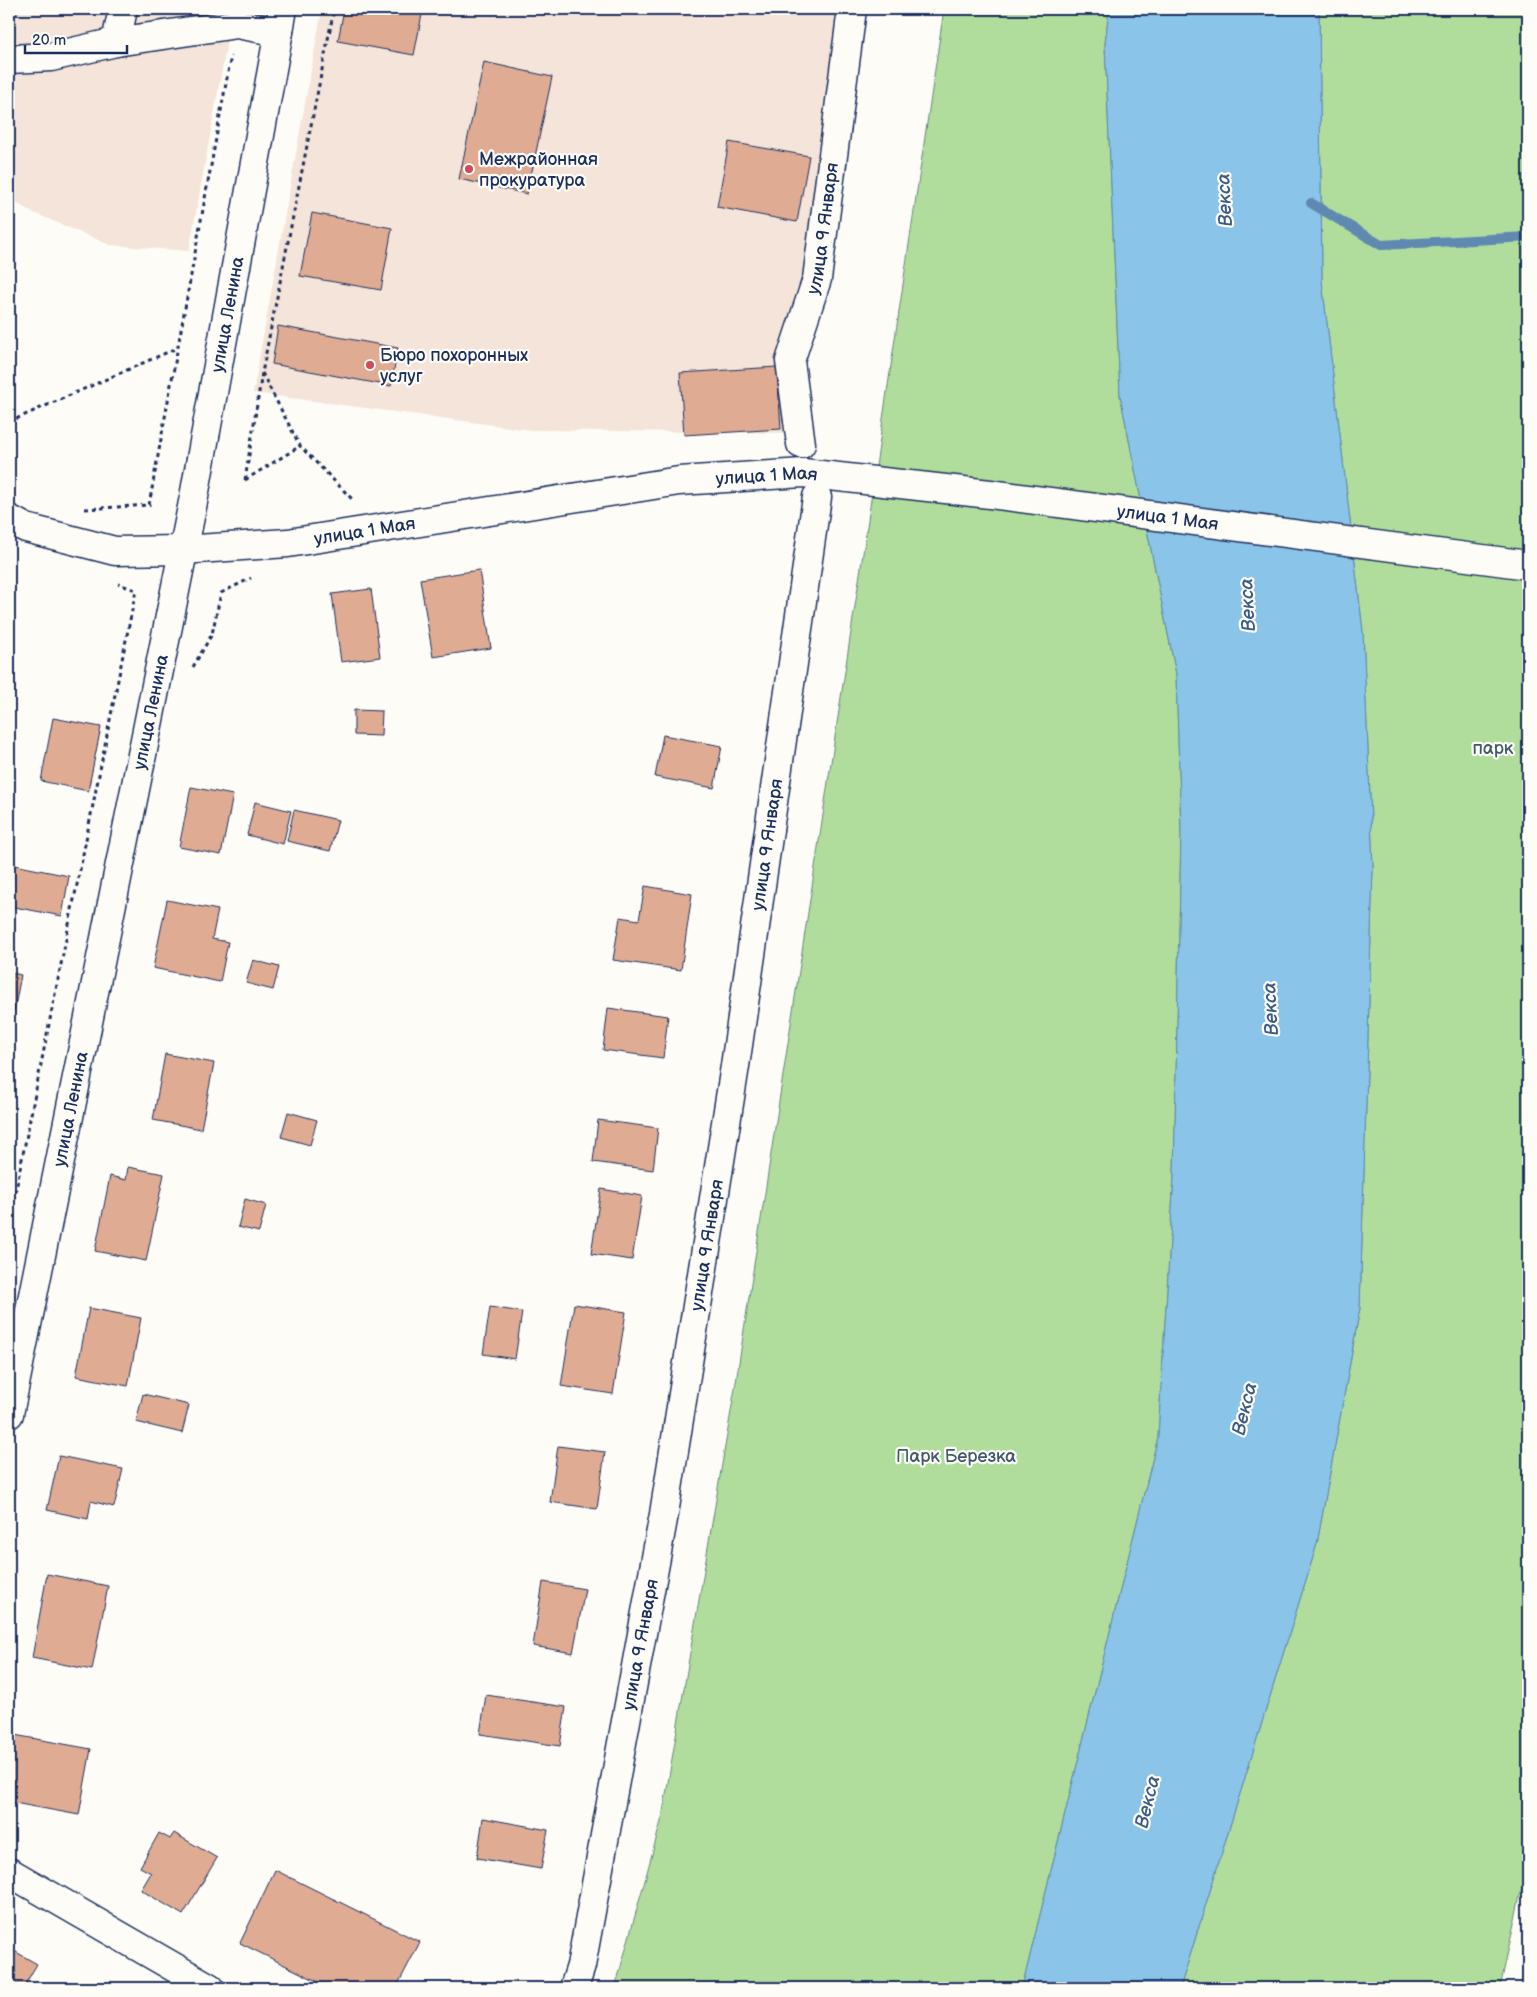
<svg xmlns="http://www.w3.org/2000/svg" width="1537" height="1997" font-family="'Balsamiq Sans',sans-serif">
<rect width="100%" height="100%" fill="#fdfcf7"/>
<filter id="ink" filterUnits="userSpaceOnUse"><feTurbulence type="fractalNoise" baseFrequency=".02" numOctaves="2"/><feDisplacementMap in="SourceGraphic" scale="10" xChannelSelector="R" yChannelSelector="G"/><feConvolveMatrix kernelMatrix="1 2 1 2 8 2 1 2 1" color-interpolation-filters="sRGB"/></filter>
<g filter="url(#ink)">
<g fill="#f4e4d9">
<path d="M 9,9 L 233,9 L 189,251 L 110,245 L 32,212 L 9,199 Z"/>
<path d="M 322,9 L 837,9 L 789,433 L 531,430 L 253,393 Z"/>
</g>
<g fill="#b0dd9b" stroke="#66867c">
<path d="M 944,9 L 1109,9 L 1105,44 L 1120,395 L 1176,674 L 1181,832 L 1174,1176 L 1158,1437 L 1022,1988 L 615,1988 L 662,1818 L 736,1382 L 861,567 Z"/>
<path d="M 1319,9 L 1528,9 L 1528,1859 L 1500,1988 L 1180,1988 L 1317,1544 L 1360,1308 L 1373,867 L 1363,632 L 1322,281 Z"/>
</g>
<path fill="#8ac5e9" stroke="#5e89b1" d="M 1109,9 L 1319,9 L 1322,281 L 1363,632 L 1373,867 L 1360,1308 L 1317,1544 L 1180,1988 L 1022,1988 L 1158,1437 L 1174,1176 L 1181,832 L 1176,674 L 1120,395 L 1105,44 Z"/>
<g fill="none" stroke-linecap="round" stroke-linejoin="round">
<path stroke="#5e89b1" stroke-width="10" d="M 1311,203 L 1381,245 L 1528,237"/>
</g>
<g fill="#dfab93" stroke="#1b2f5e">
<path d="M 9,9 L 20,9 L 9,24 Z"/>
<path d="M 344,9 L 423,9 L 414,55 L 338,41 Z"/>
<path d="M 484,62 L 552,77 L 527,194 L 459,179 Z"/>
<path d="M 729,142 L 809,156 L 797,222 L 717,207 Z"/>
<path d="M 312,213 L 392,228 L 381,290 L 300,276 Z"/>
<path d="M 278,326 L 398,348 L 391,386 L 272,364 Z"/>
<path d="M 777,367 L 781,429 L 684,435 L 680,373 Z"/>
<path d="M 479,570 L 491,648 L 433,657 L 420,579 Z"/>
<path d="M 371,589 L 380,657 L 341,662 L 332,594 Z"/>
<path d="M 354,710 L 382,711 L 381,736 L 354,735 Z"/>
<path d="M 53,718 L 101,727 L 88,791 L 41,781 Z"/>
<path d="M 663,735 L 722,746 L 714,788 L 655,777 Z"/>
<path d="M 191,787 L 233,795 L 221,855 L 179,847 Z"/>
<path d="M 255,802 L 291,811 L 283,844 L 247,835 Z"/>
<path d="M 294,810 L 338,820 L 330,851 L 287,841 Z"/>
<path d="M 14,865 L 69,876 L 62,916 L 9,906 L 9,891 Z"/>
<path d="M 645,886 L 692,894 L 681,970 L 613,960 L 620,917 L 639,920 Z"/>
<path d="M 167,900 L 218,910 L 212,939 L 228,942 L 220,982 L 153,968 Z"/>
<path d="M 253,960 L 279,967 L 273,990 L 246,983 Z"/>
<path d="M 9,972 L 21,975 L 11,1027 L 9,1026 Z"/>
<path d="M 608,1008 L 668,1016 L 663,1058 L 603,1050 Z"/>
<path d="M 165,1054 L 214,1063 L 201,1129 L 153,1120 Z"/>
<path d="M 288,1112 L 317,1120 L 310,1145 L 281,1137 Z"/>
<path d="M 598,1120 L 658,1128 L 653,1170 L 593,1162 Z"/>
<path d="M 128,1167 L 164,1174 L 146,1261 L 95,1251 L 110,1176 L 126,1180 Z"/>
<path d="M 601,1189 L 642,1196 L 632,1260 L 591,1254 Z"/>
<path d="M 245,1199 L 266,1205 L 259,1232 L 238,1227 Z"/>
<path d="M 574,1304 L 626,1312 L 613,1394 L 561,1386 Z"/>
<path d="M 490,1307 L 522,1312 L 515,1359 L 483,1354 Z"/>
<path d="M 89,1308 L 141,1318 L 128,1386 L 76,1376 Z"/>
<path d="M 143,1394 L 189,1405 L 182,1433 L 136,1422 Z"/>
<path d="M 558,1446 L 605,1452 L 597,1509 L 550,1502 Z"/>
<path d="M 59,1456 L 123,1469 L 114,1507 L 91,1501 L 88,1519 L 47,1510 Z"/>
<path d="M 47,1574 L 108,1586 L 92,1670 L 32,1658 Z"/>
<path d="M 543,1582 L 585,1589 L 573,1653 L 533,1646 Z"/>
<path d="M 486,1695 L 566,1707 L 560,1746 L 480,1734 Z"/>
<path d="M 9,1734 L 91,1749 L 79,1815 L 9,1802 Z"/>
<path d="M 483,1818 L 548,1830 L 541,1869 L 477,1858 Z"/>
<path d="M 159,1833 L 170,1839 L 174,1833 L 217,1858 L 183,1915 L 141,1890 L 151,1873 L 140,1867 Z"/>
<path d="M 275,1870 L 420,1942 L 396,1988 L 331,1988 L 240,1943 Z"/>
<path d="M 9,1948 L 37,1964 L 23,1988 L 9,1988 Z"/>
</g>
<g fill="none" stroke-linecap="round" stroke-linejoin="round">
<g stroke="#1b2f5e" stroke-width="31">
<g id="minor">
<path d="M 116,42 L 123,9"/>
<path d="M 9,59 L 51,57 L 116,42 L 237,24 L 279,32"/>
<path id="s1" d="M 801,444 L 790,361 L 817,279 L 852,9"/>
<path id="s2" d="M 9,1414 L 194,497 L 283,9"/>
<path d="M 9,1872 L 210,1988"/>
<path id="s3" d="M 574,1988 L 581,1966 L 664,1514 L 735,1066 L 817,497"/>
</g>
</g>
<g stroke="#1b2f5e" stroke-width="31">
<g id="major">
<path id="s4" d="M 9,519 L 26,528 L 115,551 L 182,550 L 288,543 L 679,481 L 803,473 L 990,494 L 1528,565"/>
</g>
</g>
<g stroke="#1b2f5e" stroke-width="3" stroke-dasharray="4 4" stroke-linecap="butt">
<path d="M 262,373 L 300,446 L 353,500"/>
<path d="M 9,422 L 177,348"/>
<path d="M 245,480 L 262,373 L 334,9"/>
<path d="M 245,480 L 300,446"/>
<path d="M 85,509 L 149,505 L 231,56"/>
<path d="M 193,667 L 212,634 L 221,593 L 251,578"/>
<path d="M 9,1224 L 136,590 L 118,584"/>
</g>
<use href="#minor" stroke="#fdfcf7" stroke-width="28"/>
<use href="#major" stroke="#fdfcf7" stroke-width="28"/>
</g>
</g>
<g fill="#d1495b" stroke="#fdfcf7" stroke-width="2">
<circle cx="469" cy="169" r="5"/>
<circle cx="370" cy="365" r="5"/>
</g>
<g text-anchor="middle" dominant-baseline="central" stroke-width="4.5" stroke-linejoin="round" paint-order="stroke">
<g font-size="18" fill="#1b2f5e" stroke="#fdfcf7" text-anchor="start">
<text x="479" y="159">Межрайонная<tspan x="479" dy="21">прокуратура</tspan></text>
<text x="380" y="355">Бюро похоронных<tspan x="380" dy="21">услуг</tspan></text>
</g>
<g font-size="18" fill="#1b2f5e" stroke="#fdfcf7">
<text stroke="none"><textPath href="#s1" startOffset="221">улица 9 Января</textPath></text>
<text stroke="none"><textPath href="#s2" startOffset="1121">улица Ленина</textPath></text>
<text stroke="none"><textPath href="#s4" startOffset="768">улица 1 Мая</textPath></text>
<text stroke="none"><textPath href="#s4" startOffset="1172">улица 1 Мая</textPath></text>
<text stroke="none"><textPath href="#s4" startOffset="362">улица 1 Мая</textPath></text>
<text stroke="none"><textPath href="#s2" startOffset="716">улица Ленина</textPath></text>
<text stroke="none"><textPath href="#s3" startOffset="1160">улица 9 Января</textPath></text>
<text stroke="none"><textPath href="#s2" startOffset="311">улица Ленина</textPath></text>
<text stroke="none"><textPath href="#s3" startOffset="755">улица 9 Января</textPath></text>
<text stroke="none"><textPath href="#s3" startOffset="350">улица 9 Января</textPath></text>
</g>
<g font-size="18" fill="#405a6d" stroke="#fdfcf7">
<text x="1493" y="748">парк</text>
<text x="956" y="1456">Парк Березка</text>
</g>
<g font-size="19" font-style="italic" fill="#3c5c88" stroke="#fdfcf7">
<text transform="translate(1225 200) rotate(-93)">Векса</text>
<text transform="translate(1248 605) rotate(-93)">Векса</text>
<text transform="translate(1271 1009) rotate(-93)">Векса</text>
<text transform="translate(1245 1409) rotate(-76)">Векса</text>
<text transform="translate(1148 1802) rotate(-76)">Векса</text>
</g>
</g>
<rect width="1537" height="1997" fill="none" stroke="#fdfcf7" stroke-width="30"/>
<rect x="15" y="15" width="1507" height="1967" fill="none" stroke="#1b2f5e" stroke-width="2" filter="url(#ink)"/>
<path d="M25 45v8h102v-8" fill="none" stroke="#1b2f5e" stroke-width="2.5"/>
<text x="32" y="45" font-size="15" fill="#1b2f5e" stroke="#fdfcf7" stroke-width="4" paint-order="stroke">20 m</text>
</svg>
